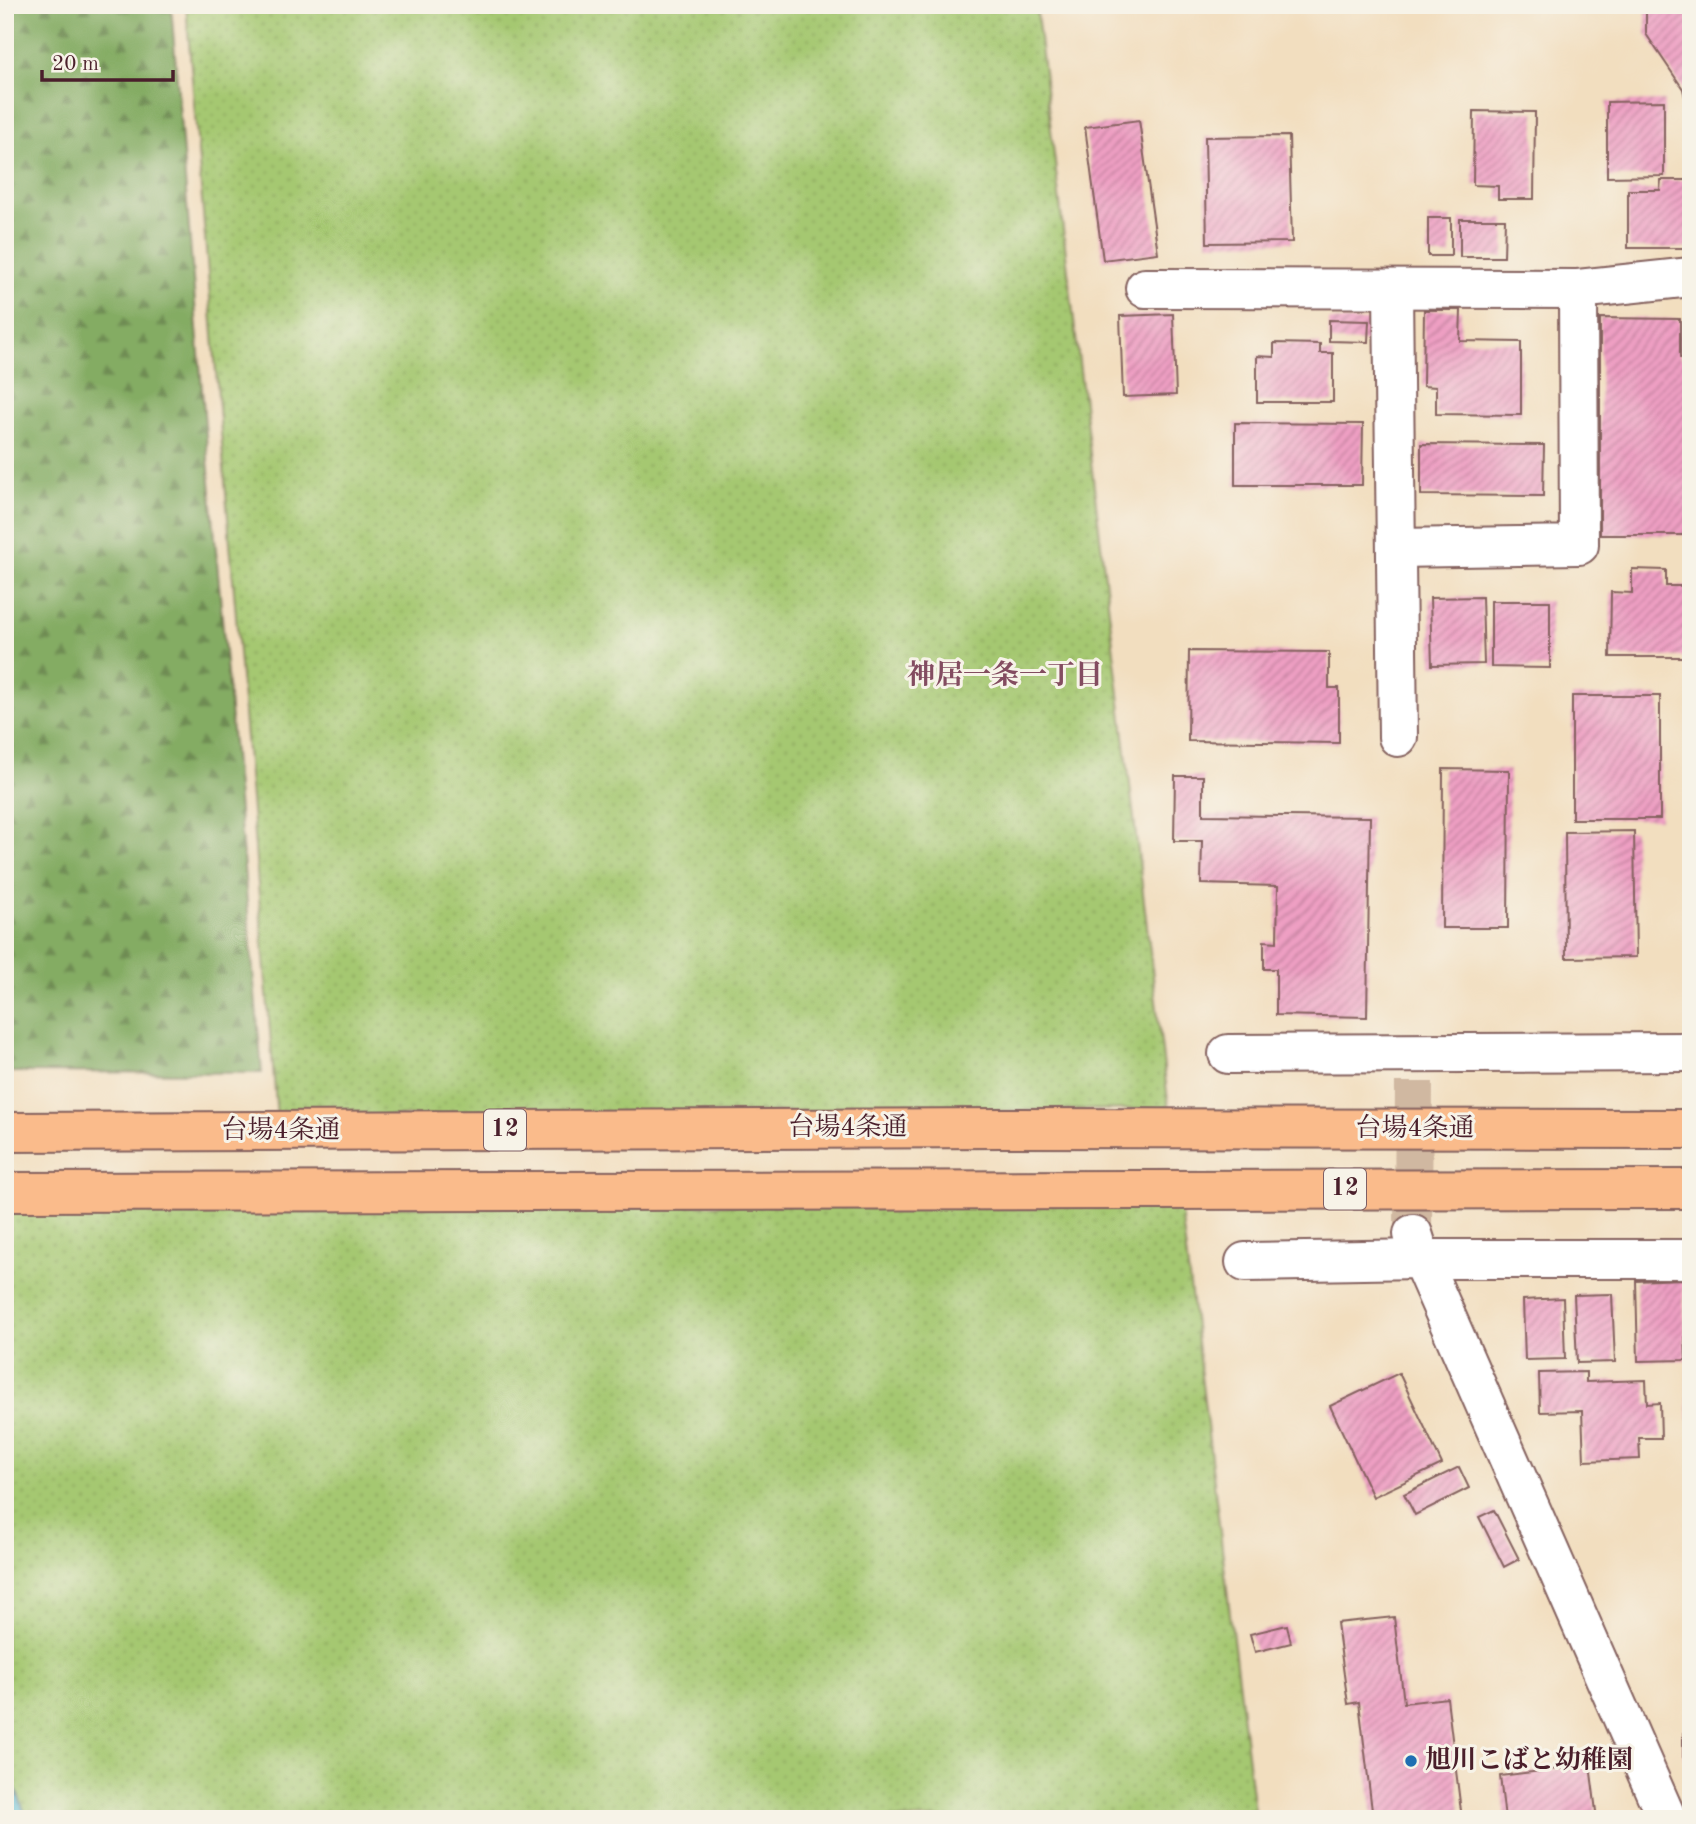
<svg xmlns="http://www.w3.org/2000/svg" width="1696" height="1824" font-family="'Old Standard TT','Noto Serif JP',serif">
<defs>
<pattern id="grass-dots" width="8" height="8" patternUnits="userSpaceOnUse" patternTransform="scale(1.75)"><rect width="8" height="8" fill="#a5c871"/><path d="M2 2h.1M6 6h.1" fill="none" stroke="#90ab62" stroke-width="1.8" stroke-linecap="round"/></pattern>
<pattern id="forest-firs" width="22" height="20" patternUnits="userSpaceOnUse" patternTransform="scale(1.75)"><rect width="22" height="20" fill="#84ac63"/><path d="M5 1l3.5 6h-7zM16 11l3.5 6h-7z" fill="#6e8b52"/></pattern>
<pattern id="water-ripples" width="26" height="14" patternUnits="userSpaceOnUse" patternTransform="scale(1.75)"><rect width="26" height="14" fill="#58bbd6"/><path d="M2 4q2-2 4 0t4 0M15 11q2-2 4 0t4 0" fill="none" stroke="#4b97ae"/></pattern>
<pattern id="building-hatch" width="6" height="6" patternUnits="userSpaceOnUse" patternTransform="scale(1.75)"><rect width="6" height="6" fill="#ee9fc3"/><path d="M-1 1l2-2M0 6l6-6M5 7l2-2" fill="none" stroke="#c3819f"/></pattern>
</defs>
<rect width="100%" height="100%" fill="#f7f3e8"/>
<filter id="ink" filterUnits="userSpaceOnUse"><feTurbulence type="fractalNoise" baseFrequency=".0143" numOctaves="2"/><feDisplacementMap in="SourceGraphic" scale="14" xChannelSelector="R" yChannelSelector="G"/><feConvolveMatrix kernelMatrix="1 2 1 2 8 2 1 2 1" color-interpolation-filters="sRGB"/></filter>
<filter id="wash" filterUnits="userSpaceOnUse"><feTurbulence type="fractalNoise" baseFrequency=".00686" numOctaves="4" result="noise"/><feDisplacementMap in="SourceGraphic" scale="28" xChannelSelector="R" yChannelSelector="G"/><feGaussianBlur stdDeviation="1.57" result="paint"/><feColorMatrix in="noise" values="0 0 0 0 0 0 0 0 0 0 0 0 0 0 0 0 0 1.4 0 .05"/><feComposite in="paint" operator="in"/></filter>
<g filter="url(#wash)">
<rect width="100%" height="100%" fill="#f2debf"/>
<g fill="url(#grass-dots)" stroke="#78744e" stroke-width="2">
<path d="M 186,5 L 1036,5 L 1169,1109 L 277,1117 Z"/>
<path d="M 1180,1203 L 1255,1819 L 27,1819 L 5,1760 L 5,1208 Z"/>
</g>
<path fill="url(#forest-firs)" stroke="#676647" stroke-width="2" d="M 5,5 L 171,5 L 202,390 L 262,1073 L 5,1072 Z"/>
<path fill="url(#water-ripples)" stroke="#516d80" stroke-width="2" d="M 5,1760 L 27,1819 L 5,1819 Z"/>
<g id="blocks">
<g fill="url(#building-hatch)">
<path d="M 1646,5 L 1691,5 L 1691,121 L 1683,89 L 1646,34 Z"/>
<path d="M 1664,101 L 1664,176 L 1607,177 L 1607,102 Z"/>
<path d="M 1474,111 L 1535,112 L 1534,199 L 1498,199 L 1498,186 L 1473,185 Z"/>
<path d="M 1139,120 L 1158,253 L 1103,260 L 1085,127 Z"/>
<path d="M 1289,136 L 1292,242 L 1207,243 L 1205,137 Z"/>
<path d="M 1661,180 L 1691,180 L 1691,248 L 1628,248 L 1628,190 L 1660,190 Z"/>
<rect x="1428" y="218" width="23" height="38"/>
<path d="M 1460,219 L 1505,219 L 1504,257 L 1460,257 Z"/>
<path d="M 1424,310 L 1461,310 L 1460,341 L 1521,342 L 1521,415 L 1436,414 L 1436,387 L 1423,386 Z"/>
<path d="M 1173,314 L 1176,395 L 1123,397 L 1120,316 Z"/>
<path d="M 1600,318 L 1680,319 L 1680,358 L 1691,358 L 1691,535 L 1600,535 Z"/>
<path d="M 1329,320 L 1369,321 L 1368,342 L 1329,341 Z"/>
<path d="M 1274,343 L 1320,344 L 1320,353 L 1333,353 L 1333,402 L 1257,402 L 1257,356 L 1274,357 Z"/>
<path d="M 1235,423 L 1363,424 L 1362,485 L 1235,485 Z"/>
<path d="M 1421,444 L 1544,445 L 1543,496 L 1421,495 Z"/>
<path d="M 1632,569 L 1666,570 L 1666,586 L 1691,586 L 1691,657 L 1610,657 L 1611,592 L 1632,593 Z"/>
<path d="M 1482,597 L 1484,664 L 1432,665 L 1430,598 Z"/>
<path d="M 1491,601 L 1550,601 L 1550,668 L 1491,667 Z"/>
<path d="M 1189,651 L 1329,652 L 1329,688 L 1339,688 L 1339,743 L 1188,741 Z"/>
<rect x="1572" y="696" width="88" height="123"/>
<path d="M 1443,769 L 1509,770 L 1508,928 L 1442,928 Z"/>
<path d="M 1175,776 L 1203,776 L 1203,815 L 1370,817 L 1367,1017 L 1276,1015 L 1276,969 L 1264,969 L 1264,941 L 1277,942 L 1278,886 L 1201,884 L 1202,841 L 1174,841 Z"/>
<path d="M 1634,831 L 1636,957 L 1566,958 L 1565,832 Z"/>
<path d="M 1683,1279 L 1686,1360 L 1638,1361 L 1636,1281 Z"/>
<path d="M 1612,1294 L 1615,1362 L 1577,1363 L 1574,1295 Z"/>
<path d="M 1563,1298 L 1565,1359 L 1525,1360 L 1523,1300 Z"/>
<path d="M 1687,1369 L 1691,1369 L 1691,1420 L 1688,1420 Z"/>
<path d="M 1586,1372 L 1586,1382 L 1646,1380 L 1647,1404 L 1660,1403 L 1661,1438 L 1639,1438 L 1640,1459 L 1584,1461 L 1582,1411 L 1540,1412 L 1539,1373 Z"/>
<path d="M 1399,1373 L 1442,1464 L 1373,1497 L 1330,1406 Z"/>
<path d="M 1459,1467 L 1469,1488 L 1415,1515 L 1404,1494 Z"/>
<path d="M 1494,1510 L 1519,1559 L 1504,1567 L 1479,1517 Z"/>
<path d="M 1394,1617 L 1404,1703 L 1447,1698 L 1462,1819 L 1373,1819 L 1359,1702 L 1348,1704 L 1337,1623 Z"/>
<path d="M 1287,1625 L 1291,1643 L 1255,1652 L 1250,1634 Z"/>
<rect x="1683" y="1733" width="8" height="24"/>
<path d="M 1590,1765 L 1597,1819 L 1505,1819 L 1500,1776 Z"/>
</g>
</g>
</g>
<g filter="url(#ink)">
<use href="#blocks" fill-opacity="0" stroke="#85625f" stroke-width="2"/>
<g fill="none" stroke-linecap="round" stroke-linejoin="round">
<path stroke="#d0b8a1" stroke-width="38" stroke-dasharray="38 19" stroke-linecap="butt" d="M 1413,1234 L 1414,1074"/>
<g stroke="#85625f" stroke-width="42">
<g id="street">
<path d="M 1145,288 L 1578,289 L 1691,277"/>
<path d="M 1393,289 L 1398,737"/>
<path d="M 1397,548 L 1579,545 L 1578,289"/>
<path d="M 1228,1054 L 1691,1052"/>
<path d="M 1413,1234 L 1421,1259 L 1667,1819"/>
<path d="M 1245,1262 L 1421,1259 L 1691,1259"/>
</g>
</g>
<g stroke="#85625f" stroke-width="42">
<g id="highway">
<path d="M 5,1132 L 1004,1128 L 1691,1129"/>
<path d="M 5,1192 L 1691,1189"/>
</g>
</g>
<use href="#street" stroke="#fff" stroke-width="38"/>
<use href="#highway" stroke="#fabb8b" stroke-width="38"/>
</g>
</g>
<circle fill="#1f6fb2" stroke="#f7f3e8" stroke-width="2.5" cx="1411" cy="1761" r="7"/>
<g text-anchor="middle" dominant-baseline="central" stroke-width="6" stroke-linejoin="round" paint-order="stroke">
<g fill="#f7f3e8" stroke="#7e5f64" stroke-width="2">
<rect x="484" y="1109.5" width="42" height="41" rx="5"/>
<rect x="1324" y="1168.5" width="42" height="41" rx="5"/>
</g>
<g font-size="24" font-weight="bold" fill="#4a1f2b">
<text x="505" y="1130">12</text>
<text x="1345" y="1189">12</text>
</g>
<g font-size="26" fill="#4a1f2b" stroke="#f7f3e8">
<text x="848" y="1128">台場4条通</text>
<text x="1415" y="1129">台場4条通</text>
<text x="281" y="1131">台場4条通</text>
</g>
<g font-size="26" font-weight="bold" fill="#4a1f2b" stroke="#f7f3e8" text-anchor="start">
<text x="1425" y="1761">旭川こばと幼稚園</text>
</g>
<g font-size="28" font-weight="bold" fill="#834c60" stroke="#f7f3e8">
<text x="1005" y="677">神居一条一丁目</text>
</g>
</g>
<rect width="1696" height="1824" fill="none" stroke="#f7f3e8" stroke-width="28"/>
<path d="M42 70v10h131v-10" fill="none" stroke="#4a1f2b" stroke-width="3.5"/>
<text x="52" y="70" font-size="21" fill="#4a1f2b" stroke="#f7f3e8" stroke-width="5" paint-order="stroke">20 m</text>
</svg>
